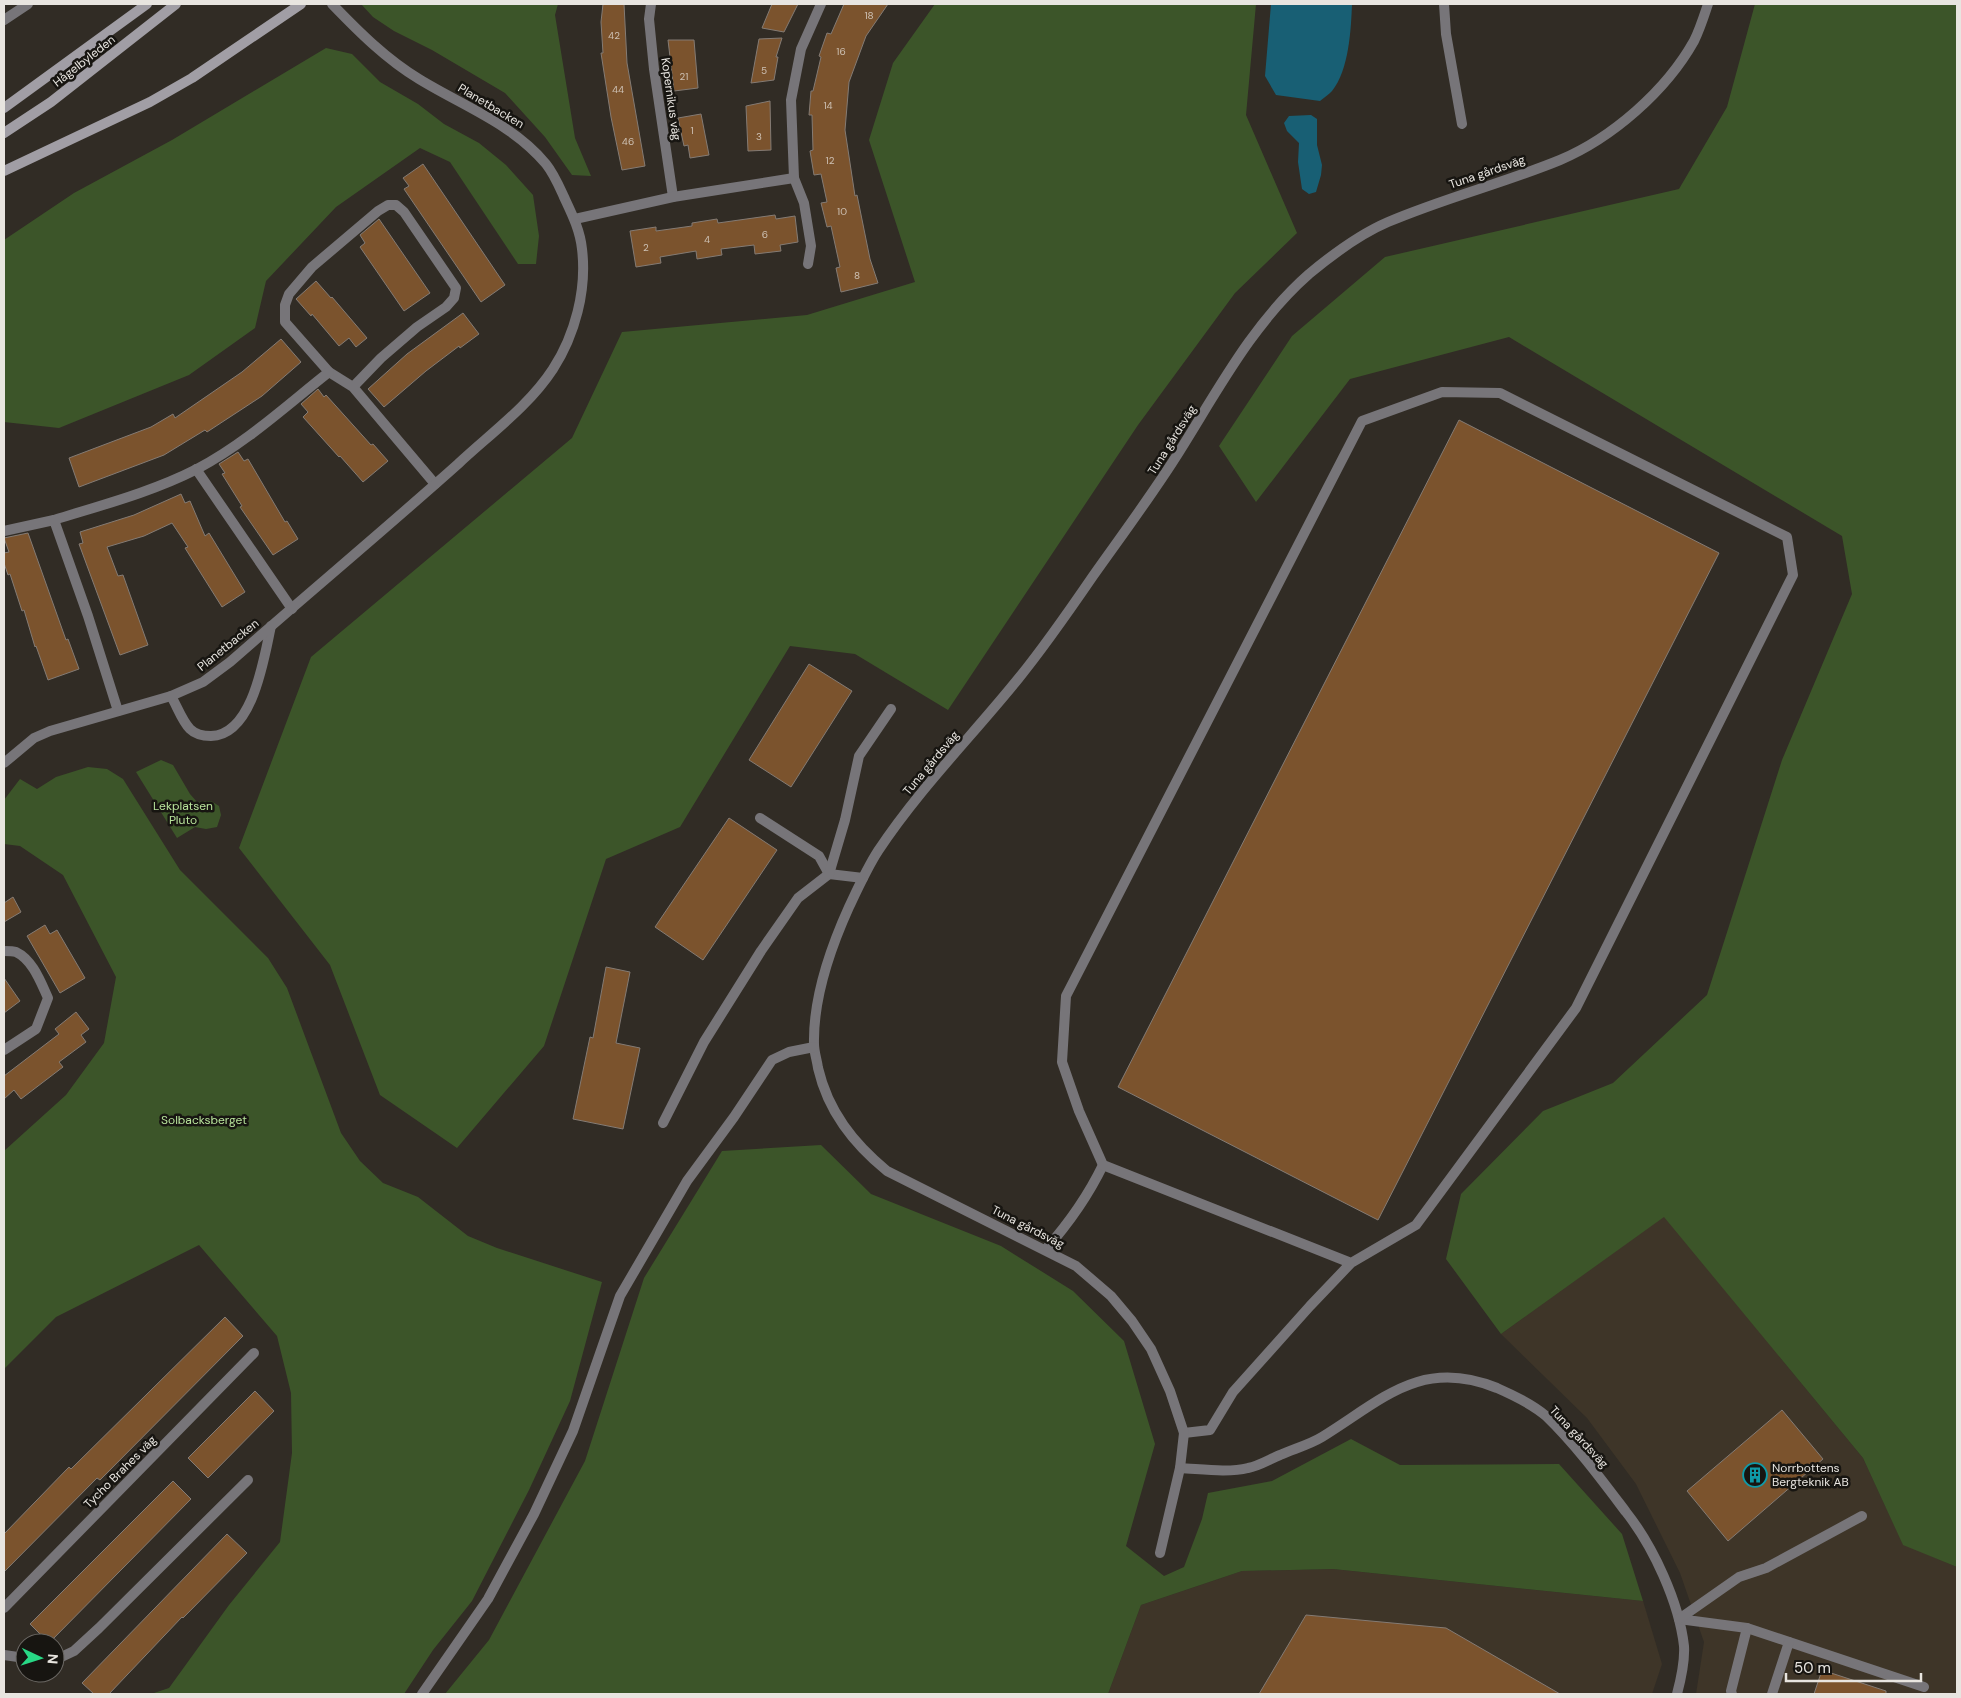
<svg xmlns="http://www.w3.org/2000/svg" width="1961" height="1698" font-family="'DM Sans',sans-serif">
<rect width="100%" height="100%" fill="#312c25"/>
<g fill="#3e3528">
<path d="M 1664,1216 L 1863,1458 L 1903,1544 L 1957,1567 L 1957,1694 L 1696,1694 L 1704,1642 L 1680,1573 L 1636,1484 L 1587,1418 L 1501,1334 Z"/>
<path d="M 1333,1569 L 1643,1601 L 1662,1664 L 1652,1694 L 1108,1694 L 1141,1605 L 1242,1571 Z"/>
</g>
<g fill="#3c5529">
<path d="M 361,4 L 558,4 L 555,15 L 575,138 L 591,176 L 572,175 L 545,137 L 505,93 L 432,50 L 394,31 L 373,17 Z"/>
<path d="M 935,4 L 1256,4 L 1246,115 L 1297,233 L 1235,293 L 1138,425 L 948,710 L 855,654 L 790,646 L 680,827 L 606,859 L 544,1046 L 457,1148 L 380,1095 L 330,965 L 239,848 L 311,657 L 572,438 L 622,332 L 807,315 L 915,282 L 869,140 L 893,63 Z"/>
<path d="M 1755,4 L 1957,4 L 1957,1567 L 1903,1545 L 1863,1458 L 1664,1217 L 1501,1334 L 1446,1259 L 1461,1194 L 1543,1111 L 1613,1083 L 1707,995 L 1782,760 L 1852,594 L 1842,536 L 1509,337 L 1350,379 L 1256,502 L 1219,446 L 1292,336 L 1385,257 L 1679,189 L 1727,107 Z"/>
<path d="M 326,48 L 352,54 L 380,82 L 418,104 L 444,124 L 479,143 L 506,165 L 533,195 L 539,236 L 536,264 L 518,264 L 450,162 L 420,148 L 336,207 L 266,281 L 255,328 L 189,375 L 59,428 L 4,422 L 4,240 L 74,193 L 172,140 Z"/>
<path d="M 161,760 L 173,765 L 190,794 L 197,802 L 211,801 L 219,806 L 221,815 L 217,827 L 206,829 L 195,827 L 177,838 L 136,772 Z"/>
<path d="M 88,767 L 107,769 L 123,779 L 180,870 L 268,958 L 287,988 L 341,1133 L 360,1161 L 383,1183 L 418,1197 L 468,1236 L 497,1248 L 602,1282 L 570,1401 L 529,1490 L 472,1601 L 433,1650 L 404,1694 L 151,1694 L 169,1688 L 229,1605 L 280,1542 L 292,1453 L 291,1393 L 277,1336 L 199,1245 L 56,1317 L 4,1369 L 4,1151 L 66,1095 L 104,1043 L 116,977 L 63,875 L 20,846 L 4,844 L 4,800 L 20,779 L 37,789 L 56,777 Z"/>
<path d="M 821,1145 L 871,1194 L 1001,1246 L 1073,1291 L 1124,1341 L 1155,1444 L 1126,1546 L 1164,1576 L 1184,1567 L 1202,1519 L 1208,1493 L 1272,1481 L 1351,1439 L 1400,1465 L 1559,1464 L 1622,1534 L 1643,1601 L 1333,1569 L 1242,1571 L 1141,1605 L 1108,1694 L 445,1694 L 489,1640 L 585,1461 L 644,1278 L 722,1151 Z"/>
</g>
<g fill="#185f74">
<path d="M 1271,4 L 1352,4 C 1351,29 1349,70 1332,91 C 1329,94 1324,98 1320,101 L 1276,95 L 1265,76 Z"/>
<path d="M 1311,115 L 1317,119 L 1317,145 L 1322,165 L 1321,175 L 1316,192 L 1309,194 L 1302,189 L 1298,162 L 1299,143 L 1287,131 L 1284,123 L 1289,116 Z"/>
</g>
<g fill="#7b532d" stroke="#847b74">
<path d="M 603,4 L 624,4 L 627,63 L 645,166 L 622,170 L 611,117 L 601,53 L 603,53 L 601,22 Z"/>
<path d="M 772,4 L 798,4 L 784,32 L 762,28 Z"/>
<path d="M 844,4 L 888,4 L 866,36 L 849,82 L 845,130 L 855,196 L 857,195 L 870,259 L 878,283 L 841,292 L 836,268 L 840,267 L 831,226 L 827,227 L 821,203 L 827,202 L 821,174 L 814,175 L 810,151 L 813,150 L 812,115 L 809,115 L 811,91 L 813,91 L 821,57 L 819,56 L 827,33 L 831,34 Z"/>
<path d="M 782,38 L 776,57 L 778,57 L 774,80 L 751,83 L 759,39 Z"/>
<path d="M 668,40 L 694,40 L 698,88 L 674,91 Z"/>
<path d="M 770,101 L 771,150 L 748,151 L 746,106 Z"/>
<path d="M 701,114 L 709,155 L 690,158 L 688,145 L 684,146 L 678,118 Z"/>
<path d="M 423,164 L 505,285 L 481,302 L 404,189 L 409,186 L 403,178 Z"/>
<path d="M 775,215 L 776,219 L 795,216 L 798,242 L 780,245 L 781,251 L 755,254 L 754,245 L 721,249 L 722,255 L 697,259 L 696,251 L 660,257 L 661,263 L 636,267 L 630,231 L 656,227 L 656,231 L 692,226 L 692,223 L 717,219 L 718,223 Z"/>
<path d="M 379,219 L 430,293 L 404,311 L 360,247 L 365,243 L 360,235 Z"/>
<path d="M 316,281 L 331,298 L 332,297 L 367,338 L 356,347 L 349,338 L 339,346 L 312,314 L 311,316 L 296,299 Z"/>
<path d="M 463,313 L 479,334 L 460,348 L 459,346 L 426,371 L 384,407 L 368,389 L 407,354 Z"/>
<path d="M 281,339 L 301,362 L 262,396 L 207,432 L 205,430 L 164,455 L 79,487 L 69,458 L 151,427 L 173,414 L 175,418 L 242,372 Z"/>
<path d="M 318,389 L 324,397 L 326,395 L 371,445 L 373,444 L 388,461 L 363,482 L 340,456 L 339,457 L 303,417 L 308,412 L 301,404 Z"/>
<path d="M 1459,420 L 1719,553 L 1378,1220 L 1118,1087 Z"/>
<path d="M 238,452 L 244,461 L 248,459 L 285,522 L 287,521 L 298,539 L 273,555 L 240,507 L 242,506 L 222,474 L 225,473 L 219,464 Z"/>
<path d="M 181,494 L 185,503 L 190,501 L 205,536 L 209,533 L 245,592 L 222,607 L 185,548 L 188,547 L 172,523 L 144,536 L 107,547 L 118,576 L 123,575 L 148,645 L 120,655 L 79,544 L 83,543 L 80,532 L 134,515 Z"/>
<path d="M 28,533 L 66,640 L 68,639 L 79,669 L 48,680 L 36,646 L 35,647 L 24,610 L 22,611 L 10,574 L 8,575 L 4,563 L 4,553 L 9,552 L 4,538 Z"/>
<path d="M 809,664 L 852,691 L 791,787 L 749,760 Z"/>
<path d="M 729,818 L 777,850 L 703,960 L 655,927 Z"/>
<path d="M 13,897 L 21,912 L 4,922 L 4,903 Z"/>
<path d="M 45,925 L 50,934 L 57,930 L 85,978 L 60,993 L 27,936 Z"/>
<path d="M 606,967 L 630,972 L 616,1043 L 640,1048 L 623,1129 L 573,1119 L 590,1037 L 593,1038 Z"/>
<path d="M 4,978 L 20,1001 L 4,1013 Z"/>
<path d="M 76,1012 L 89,1029 L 81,1035 L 86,1042 L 59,1062 L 63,1067 L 21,1099 L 14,1090 L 4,1099 L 4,1076 L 59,1034 L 55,1029 Z"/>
<path d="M 225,1317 L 243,1336 L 100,1480 L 97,1478 L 4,1572 L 4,1534 L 69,1467 L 71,1469 Z"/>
<path d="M 255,1391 L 274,1411 L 208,1478 L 188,1458 Z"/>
<path d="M 1782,1410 L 1823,1459 L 1728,1541 L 1687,1491 Z"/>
<path d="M 173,1481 L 191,1499 L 49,1643 L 30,1624 Z"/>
<path d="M 227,1534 L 247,1553 L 183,1618 L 182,1617 L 109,1694 L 94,1694 L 82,1683 Z"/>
<path d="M 1306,1615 L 1446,1628 L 1560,1694 L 1259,1694 Z"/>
<path d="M 1822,1670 L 1886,1691 L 1886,1694 L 1814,1694 Z"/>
</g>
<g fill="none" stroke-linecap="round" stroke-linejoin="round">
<g stroke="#777579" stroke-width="10">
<path d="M 1444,4 L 1446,34 L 1462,124"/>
<path d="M 171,696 C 177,706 182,721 190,729 C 196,735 203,736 211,736 C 253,735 264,658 271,626"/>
<path d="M 760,818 L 819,856 L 829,874 L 863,878"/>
<path d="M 663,1123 L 704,1042 L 761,951 L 798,898 L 829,874 L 845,820 L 859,756 L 891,709"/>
<path d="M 1046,1249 C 1069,1223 1088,1196 1103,1165"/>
<path d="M 1184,1433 L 1210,1430 L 1233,1392 L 1310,1306 L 1351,1263 L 1103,1165 L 1079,1111 L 1062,1062 L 1066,996 L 1362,421 L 1442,392 L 1500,393 L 1787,537 L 1793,575 L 1576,1008 L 1416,1225 L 1351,1263"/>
<path d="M 1180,1468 C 1201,1469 1228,1473 1248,1468 C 1259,1466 1270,1459 1280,1455 C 1293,1449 1309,1445 1322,1437 C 1382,1400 1421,1357 1497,1388 C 1513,1395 1532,1404 1546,1416 C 1576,1445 1601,1479 1626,1512 C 1653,1546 1679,1602 1684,1646 C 1685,1662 1681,1679 1677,1694"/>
<path d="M 1679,1619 L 1747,1628 L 1924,1687"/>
<path d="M 1679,1619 L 1739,1577 L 1766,1568 L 1862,1516"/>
<path d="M 1732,1694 L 1731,1691 L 1747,1628"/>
<path d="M 1772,1694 L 1789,1642"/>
</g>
<g stroke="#777579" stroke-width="10">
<path d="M 651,4 L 649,19 L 654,69 L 673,197"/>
<path d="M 4,20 L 28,4"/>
<path d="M 575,219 L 673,197 L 794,178"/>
<path d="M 808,264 L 811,246 L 804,203 L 794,178 L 791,100 L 801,49 L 821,4"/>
<path d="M 353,387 L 329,372 L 285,322 L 285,305 L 289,294 L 312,267 L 378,211 L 388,205 L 396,205 L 404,212 L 456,288 L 454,298 L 446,307 L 417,327 L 381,358 L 353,387 L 435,484"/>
<path d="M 196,469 L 292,609"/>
<path d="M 54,520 C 102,505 152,492 197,469 C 245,444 287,405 329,372"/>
<path d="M 4,531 L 54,520 L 88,616 L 118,711"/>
<path d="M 4,763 L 34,738 L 50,731 L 171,696 L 203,682 L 230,662 C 305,596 383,531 458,464 C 490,434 529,406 553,369 C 575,335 587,290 582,249 C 580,230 572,214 564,197 C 559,186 554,174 546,164 C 513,124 463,106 419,79 C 386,59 359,32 332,4"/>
<path d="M 4,951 C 7,951 13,951 16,952 C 33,960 41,983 48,998 L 36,1029 L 4,1050"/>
<path d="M 1160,1553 L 1180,1468 L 1184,1433 L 1170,1391 L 1151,1349 L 1132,1321 L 1111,1296 L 1076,1266 L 887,1171 C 853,1143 828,1111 818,1068 C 817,1060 814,1052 814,1044 C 813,998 830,949 849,907 C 858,888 867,868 878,851 C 919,789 972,736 1018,679 C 1045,646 1069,611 1093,576 C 1122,535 1152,495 1179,452 C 1218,390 1253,323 1309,274 C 1333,254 1360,234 1388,222 C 1444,198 1504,183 1560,160 C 1612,138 1666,91 1694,41 C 1700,29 1704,16 1708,4"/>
<path d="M 4,1608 L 254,1353"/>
<path d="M 4,1655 L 25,1658"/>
<path d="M 55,1660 L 74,1651 L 99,1628 L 248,1480"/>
<path d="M 422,1694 L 488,1599 L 534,1514 L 573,1431 L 620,1296 L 687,1181 L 734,1117 L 772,1060 L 789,1052 L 814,1047"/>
</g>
<g stroke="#a19ea5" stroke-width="10">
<path d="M 4,108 L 147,4"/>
<path d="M 4,133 L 51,102 L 176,4"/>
<path d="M 4,171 L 150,102 L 192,78 L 301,4"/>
</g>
</g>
<defs>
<g id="building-ring" transform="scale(1.25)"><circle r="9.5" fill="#171511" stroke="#0f9aa8" stroke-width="1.5"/><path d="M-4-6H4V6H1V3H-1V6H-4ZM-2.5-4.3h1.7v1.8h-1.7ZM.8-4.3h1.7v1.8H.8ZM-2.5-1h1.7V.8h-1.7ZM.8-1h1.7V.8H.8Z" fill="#0f9aa8"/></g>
</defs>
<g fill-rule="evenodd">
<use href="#building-ring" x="1755" y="1475"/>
</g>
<g text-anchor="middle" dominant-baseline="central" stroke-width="5" stroke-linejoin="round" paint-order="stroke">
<g font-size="10" fill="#cdc0b3">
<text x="869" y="15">18</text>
<text x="614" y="35">42</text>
<text x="841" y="51">16</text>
<text x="764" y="70">5</text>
<text x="684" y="76">21</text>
<text x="618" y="89">44</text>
<text x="828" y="105">14</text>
<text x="692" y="130">1</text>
<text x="759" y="136">3</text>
<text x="628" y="141">46</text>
<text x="830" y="160">12</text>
<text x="842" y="211">10</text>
<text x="765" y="234">6</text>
<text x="707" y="239">4</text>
<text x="646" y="247">2</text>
<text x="857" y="275">8</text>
</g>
<g font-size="12" fill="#e8e5e0" stroke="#171511">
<text transform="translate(84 61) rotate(-38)">Hågelbyleden</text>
<text transform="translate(671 99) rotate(82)">Kopernikus väg</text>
<text transform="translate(491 106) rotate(31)">Planetbacken</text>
<text transform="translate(1487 172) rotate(-19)">Tuna gårdsväg</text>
<text transform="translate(1172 440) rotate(-58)">Tuna gårdsväg</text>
<text transform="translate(228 645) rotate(-39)">Planetbacken</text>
<text transform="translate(931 763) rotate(-50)">Tuna gårdsväg</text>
<text transform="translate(1028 1227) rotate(27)">Tuna gårdsväg</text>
<text transform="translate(1579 1437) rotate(47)">Tuna gårdsväg</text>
<text transform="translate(120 1472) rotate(-45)">Tycho Brahes väg</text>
</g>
<g font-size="12" fill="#b8e39b" stroke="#171511">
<text x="183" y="806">Lekplatsen<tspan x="183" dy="14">Pluto</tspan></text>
<text x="204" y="1120">Solbacksberget</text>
</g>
<g font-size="12" fill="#e8e5e0" stroke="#171511" text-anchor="start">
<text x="1772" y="1468">Norrbottens<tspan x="1772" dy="14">Bergteknik AB</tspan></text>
</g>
</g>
<rect width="1961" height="1698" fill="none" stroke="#e8e5e0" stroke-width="10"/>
<g transform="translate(40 1658) rotate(94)"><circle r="24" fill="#171511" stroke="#6b6864"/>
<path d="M0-4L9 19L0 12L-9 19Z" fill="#28d885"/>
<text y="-8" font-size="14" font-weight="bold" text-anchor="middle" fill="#e8e5e0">N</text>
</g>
<path d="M1786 1673v8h135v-8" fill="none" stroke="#e8e5e0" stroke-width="2.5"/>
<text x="1794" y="1673" font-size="15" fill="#e8e5e0" stroke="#171511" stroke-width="4" paint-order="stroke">50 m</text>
</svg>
